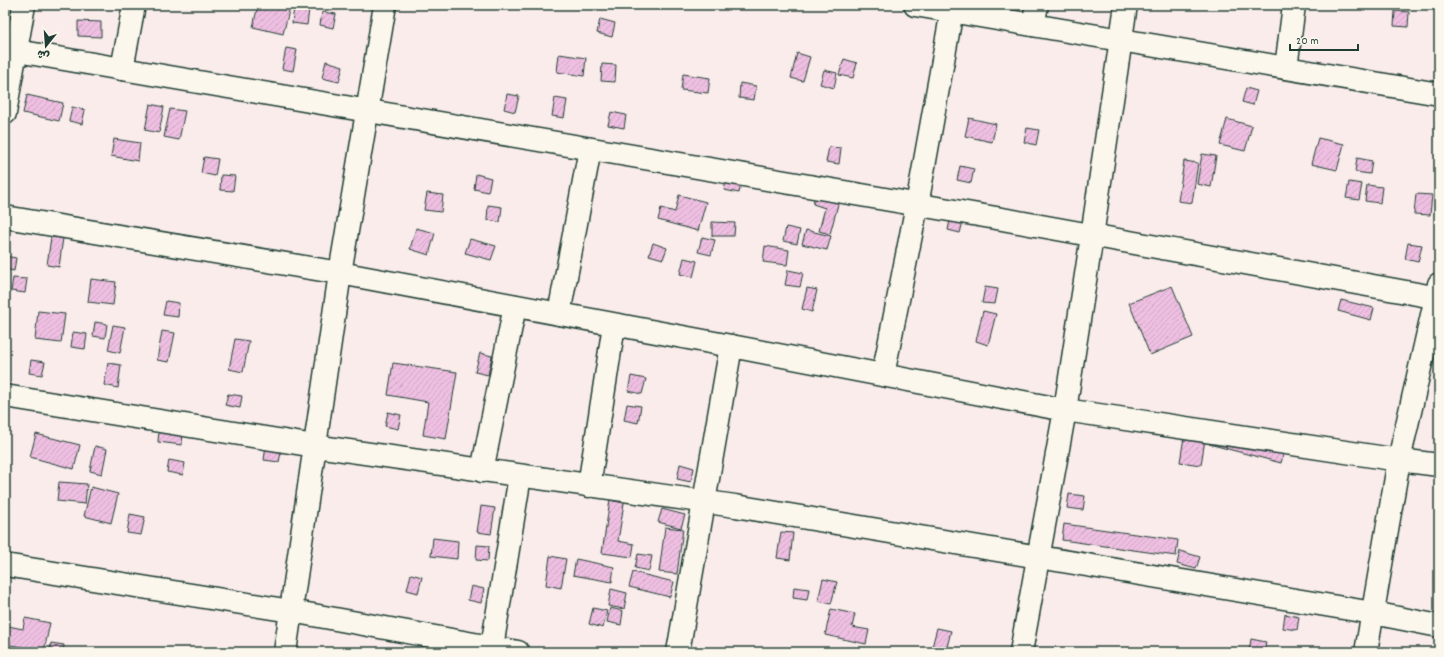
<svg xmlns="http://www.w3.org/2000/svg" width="1444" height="657" font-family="Dekko,'Playpen Sans Arabic',sans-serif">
<defs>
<pattern id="building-hatch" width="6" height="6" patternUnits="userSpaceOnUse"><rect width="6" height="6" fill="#efbfe1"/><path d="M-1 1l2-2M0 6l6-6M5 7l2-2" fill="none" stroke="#cca5c2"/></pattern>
</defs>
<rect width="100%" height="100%" fill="#f9ecea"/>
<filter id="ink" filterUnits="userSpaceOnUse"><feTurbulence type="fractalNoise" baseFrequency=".025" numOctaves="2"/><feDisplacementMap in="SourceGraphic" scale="8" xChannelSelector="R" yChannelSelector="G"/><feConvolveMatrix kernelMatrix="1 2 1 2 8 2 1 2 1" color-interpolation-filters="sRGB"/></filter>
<g filter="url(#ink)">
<g fill="url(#building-hatch)" stroke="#1f3d34">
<path d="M 258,5 L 282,5 L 290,7 L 283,34 L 253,27 Z"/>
<path d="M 294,7 L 309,9 L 307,25 L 292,23 Z"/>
<path d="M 1395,11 L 1409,12 L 1408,27 L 1394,26 Z"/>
<path d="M 322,12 L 336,14 L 333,28 L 320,25 Z"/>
<path d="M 600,19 L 615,23 L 612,37 L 597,33 Z"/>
<path d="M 78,21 L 101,22 L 101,37 L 78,36 Z"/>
<path d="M 286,48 L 297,50 L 293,71 L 282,69 Z"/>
<path d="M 797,53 L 810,57 L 803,81 L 791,78 Z"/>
<path d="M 559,54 L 586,58 L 584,76 L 557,72 Z"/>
<path d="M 844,59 L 857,63 L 853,78 L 839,75 Z"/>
<path d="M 326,61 L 343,66 L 339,82 L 322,78 Z"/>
<path d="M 602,64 L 616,65 L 615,82 L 601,81 Z"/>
<path d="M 824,70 L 837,73 L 834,88 L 820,84 Z"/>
<path d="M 683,74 L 710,78 L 708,93 L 681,90 Z"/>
<path d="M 740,83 L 756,86 L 754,100 L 739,98 Z"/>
<path d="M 1246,88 L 1257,91 L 1253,105 L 1242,102 Z"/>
<path d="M 507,94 L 519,96 L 515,112 L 504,109 Z"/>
<path d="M 27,95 L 63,103 L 59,121 L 23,113 Z"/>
<path d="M 555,98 L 567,100 L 564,118 L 552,116 Z"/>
<path d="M 150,104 L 164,107 L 159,133 L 145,130 Z"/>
<path d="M 72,107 L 85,110 L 82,124 L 69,121 Z"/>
<path d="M 170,109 L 185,111 L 179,140 L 164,137 Z"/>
<path d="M 611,112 L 626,115 L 624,128 L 608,125 Z"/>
<path d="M 969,118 L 996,124 L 992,142 L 965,136 Z"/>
<path d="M 1227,119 L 1252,126 L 1245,151 L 1220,145 Z"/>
<path d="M 1027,128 L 1039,130 L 1036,145 L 1024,142 Z"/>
<path d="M 1318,138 L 1344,144 L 1337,170 L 1311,164 Z"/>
<path d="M 114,139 L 140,143 L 138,161 L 111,156 Z"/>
<path d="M 829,147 L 841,148 L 839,164 L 826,162 Z"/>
<path d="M 1202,154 L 1216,156 L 1211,187 L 1197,184 Z"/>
<path d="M 204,157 L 218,159 L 215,176 L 201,173 Z"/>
<path d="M 1357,158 L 1372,161 L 1370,174 L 1355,172 Z"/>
<path d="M 1184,161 L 1198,163 L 1192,203 L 1178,201 Z"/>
<path d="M 960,166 L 974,169 L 971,183 L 957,180 Z"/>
<path d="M 476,174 L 491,178 L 488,192 L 474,189 Z"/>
<path d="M 221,175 L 235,176 L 233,191 L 220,190 Z"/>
<path d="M 727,176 L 742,179 L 739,193 L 724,190 Z"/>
<path d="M 1349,182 L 1362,184 L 1359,200 L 1346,198 Z"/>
<path d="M 1367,185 L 1382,187 L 1380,203 L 1365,201 Z"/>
<path d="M 816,191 L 840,197 L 830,234 L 819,231 L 825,208 L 813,204 Z"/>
<path d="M 427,193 L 443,195 L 441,212 L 424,210 Z"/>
<path d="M 1416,194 L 1432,195 L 1430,215 L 1414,214 Z"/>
<path d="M 679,195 L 706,202 L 698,231 L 658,220 L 661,208 L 675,212 Z"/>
<path d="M 488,205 L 502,207 L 500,222 L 487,220 Z"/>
<path d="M 952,211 L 965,214 L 960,233 L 948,230 Z"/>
<path d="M 712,222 L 735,223 L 734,236 L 712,236 Z"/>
<path d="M 786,227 L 800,230 L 797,244 L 783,241 Z"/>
<path d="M 416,228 L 435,233 L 429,255 L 410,249 Z"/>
<path d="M 806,230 L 831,236 L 827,250 L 802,244 Z"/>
<path d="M 51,237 L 63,238 L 59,267 L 47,265 Z"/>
<path d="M 702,237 L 715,240 L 711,255 L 698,252 Z"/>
<path d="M 470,239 L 496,246 L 491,260 L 465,253 Z"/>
<path d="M 653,243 L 667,248 L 663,259 L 649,255 Z"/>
<path d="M 1408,243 L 1422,245 L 1418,262 L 1405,259 Z"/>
<path d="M 765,246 L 789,250 L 787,265 L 763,262 Z"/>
<path d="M 5,256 L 16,258 L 14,271 L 5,269 Z"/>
<path d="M 684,258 L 697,261 L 693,277 L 680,274 Z"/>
<path d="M 788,270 L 803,273 L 800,287 L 785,285 Z"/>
<path d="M 13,278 L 27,279 L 25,293 L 11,291 Z"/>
<path d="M 91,279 L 116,282 L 113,305 L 88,302 Z"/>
<path d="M 1172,286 L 1193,337 L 1150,355 L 1129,303 Z"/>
<path d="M 985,287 L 998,289 L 995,304 L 982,303 Z"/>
<path d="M 807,288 L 817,290 L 812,312 L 802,309 Z"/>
<path d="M 1341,300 L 1374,308 L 1371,320 L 1338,311 Z"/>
<path d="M 166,301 L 179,303 L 178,317 L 163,315 Z"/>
<path d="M 38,311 L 65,314 L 61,343 L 35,340 Z"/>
<path d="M 983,311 L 996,314 L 988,345 L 976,341 Z"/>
<path d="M 95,322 L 107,324 L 105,338 L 93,336 Z"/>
<path d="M 113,325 L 125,327 L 120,353 L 108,350 Z"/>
<path d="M 162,331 L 175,333 L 169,362 L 157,360 Z"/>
<path d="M 73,332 L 87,334 L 85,349 L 71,347 Z"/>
<path d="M 235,339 L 249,341 L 243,372 L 229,369 Z"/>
<path d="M 480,353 L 492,356 L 488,375 L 475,372 Z"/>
<path d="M 31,360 L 45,362 L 42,375 L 29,373 Z"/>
<path d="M 108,363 L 121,365 L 118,388 L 104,385 Z"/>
<path d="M 393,363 L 457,372 L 446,439 L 423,435 L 428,402 L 388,395 Z"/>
<path d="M 631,376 L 646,379 L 642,394 L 628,391 Z"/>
<path d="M 228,394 L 242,396 L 240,408 L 225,405 Z"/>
<path d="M 627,404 L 641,406 L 638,423 L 624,420 Z"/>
<path d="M 388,412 L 401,415 L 398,429 L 385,426 Z"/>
<path d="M 159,429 L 183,432 L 182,445 L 158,442 Z"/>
<path d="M 1214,429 L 1285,447 L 1281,463 L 1209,444 Z"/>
<path d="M 1185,431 L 1206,433 L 1201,465 L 1180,462 Z"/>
<path d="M 36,434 L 80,445 L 74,469 L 30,457 Z"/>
<path d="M 95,446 L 107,449 L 102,474 L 90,471 Z"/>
<path d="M 266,446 L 282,448 L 279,462 L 264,460 Z"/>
<path d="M 169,460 L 185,463 L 183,475 L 167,472 Z"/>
<path d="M 680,464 L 694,468 L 691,482 L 677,479 Z"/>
<path d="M 59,482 L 87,484 L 85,504 L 57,501 Z"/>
<path d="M 91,487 L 118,494 L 111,523 L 84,516 Z"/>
<path d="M 1069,494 L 1085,496 L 1083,510 L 1067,508 Z"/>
<path d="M 610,500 L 624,503 L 618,541 L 634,544 L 632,557 L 602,553 Z"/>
<path d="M 481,506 L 495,508 L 491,534 L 477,532 Z"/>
<path d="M 662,509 L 685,515 L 681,528 L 658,522 Z"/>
<path d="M 130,514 L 145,517 L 141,535 L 127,533 Z"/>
<path d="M 1064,524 L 1178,540 L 1176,556 L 1062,540 Z"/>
<path d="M 665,527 L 683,529 L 677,574 L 659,572 Z"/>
<path d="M 781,532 L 793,533 L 790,560 L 777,558 Z"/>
<path d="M 433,538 L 458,541 L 457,559 L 431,556 Z"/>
<path d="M 477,545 L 489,546 L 488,561 L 476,560 Z"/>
<path d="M 1180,551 L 1200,557 L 1196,569 L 1177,564 Z"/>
<path d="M 638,554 L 652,556 L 649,571 L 635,568 Z"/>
<path d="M 550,556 L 566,559 L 561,588 L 546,585 Z"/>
<path d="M 576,559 L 614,567 L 612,582 L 573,575 Z"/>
<path d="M 633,572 L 674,582 L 670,597 L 629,587 Z"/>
<path d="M 411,574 L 422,577 L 418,593 L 407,590 Z"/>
<path d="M 823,579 L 837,582 L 831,604 L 818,601 Z"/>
<path d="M 471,586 L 484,589 L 481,603 L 468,600 Z"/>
<path d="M 794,587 L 809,589 L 807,600 L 793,598 Z"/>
<path d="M 611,589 L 627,593 L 624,609 L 608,606 Z"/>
<path d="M 593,608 L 607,611 L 603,628 L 589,624 Z"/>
<path d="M 610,608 L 623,611 L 621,625 L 607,622 Z"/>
<path d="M 831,609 L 855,614 L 852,627 L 869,630 L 866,644 L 825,635 Z"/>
<path d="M 1285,614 L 1299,617 L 1297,630 L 1283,628 Z"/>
<path d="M 25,618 L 50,623 L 44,651 L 5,644 L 8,626 L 23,629 Z"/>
<path d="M 937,628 L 951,631 L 946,651 L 932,647 Z"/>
<path d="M 1251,639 L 1266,642 L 1264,652 L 1249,652 Z"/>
<path d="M 51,643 L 64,645 L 63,652 L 50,652 Z"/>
<path d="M 1089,648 L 1103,650 L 1103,652 L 1088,652 Z"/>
</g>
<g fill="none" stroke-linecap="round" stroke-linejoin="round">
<g stroke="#1f3d34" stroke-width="25">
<g id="minor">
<path d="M 915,5 L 1439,94"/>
<path d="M 1033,25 L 1037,5"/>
<path d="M 5,49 L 1002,219 L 1439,298"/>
<path d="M 1286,68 L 1294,5"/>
<path d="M 122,69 L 134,5"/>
<path d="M 5,113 L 24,5"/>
<path d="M 5,217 L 340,273 L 731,346 L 1065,410 L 1399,460 L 1439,465"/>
<path d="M 559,314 L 590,149"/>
<path d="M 883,375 L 917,205 L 953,5"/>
<path d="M 5,396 L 315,446 L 735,506 L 1373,613 L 1439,626"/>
<path d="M 482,471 L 515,306"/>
<path d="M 589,486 L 614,325"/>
<path d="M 5,565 L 291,611 L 518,652"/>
<path d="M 492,647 L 520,476"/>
<path d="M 285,652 L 340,273 L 385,5"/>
<path d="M 678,652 L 731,346"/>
<path d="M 1021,652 L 1065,410 L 1092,236 L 1126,5"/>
<path d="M 1366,652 L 1399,460 L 1439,284"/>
</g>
</g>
<use href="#minor" stroke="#fbf7ec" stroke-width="22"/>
</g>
</g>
<rect width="1444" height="657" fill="none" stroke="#fbf7ec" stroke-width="20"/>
<rect x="10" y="10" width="1424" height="637" fill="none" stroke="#1f3d34" stroke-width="1.5" filter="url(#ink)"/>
<g transform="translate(46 46) rotate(197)" stroke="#fbf7ec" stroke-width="3" paint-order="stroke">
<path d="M0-3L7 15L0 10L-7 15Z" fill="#1f3d34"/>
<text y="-6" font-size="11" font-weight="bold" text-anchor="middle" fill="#1f3d34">ش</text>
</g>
<path d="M1290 44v6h68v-6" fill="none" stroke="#1f3d34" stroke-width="2"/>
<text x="1296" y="44" font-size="12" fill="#1f3d34" stroke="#fbf7ec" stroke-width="3" paint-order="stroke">20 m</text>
</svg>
